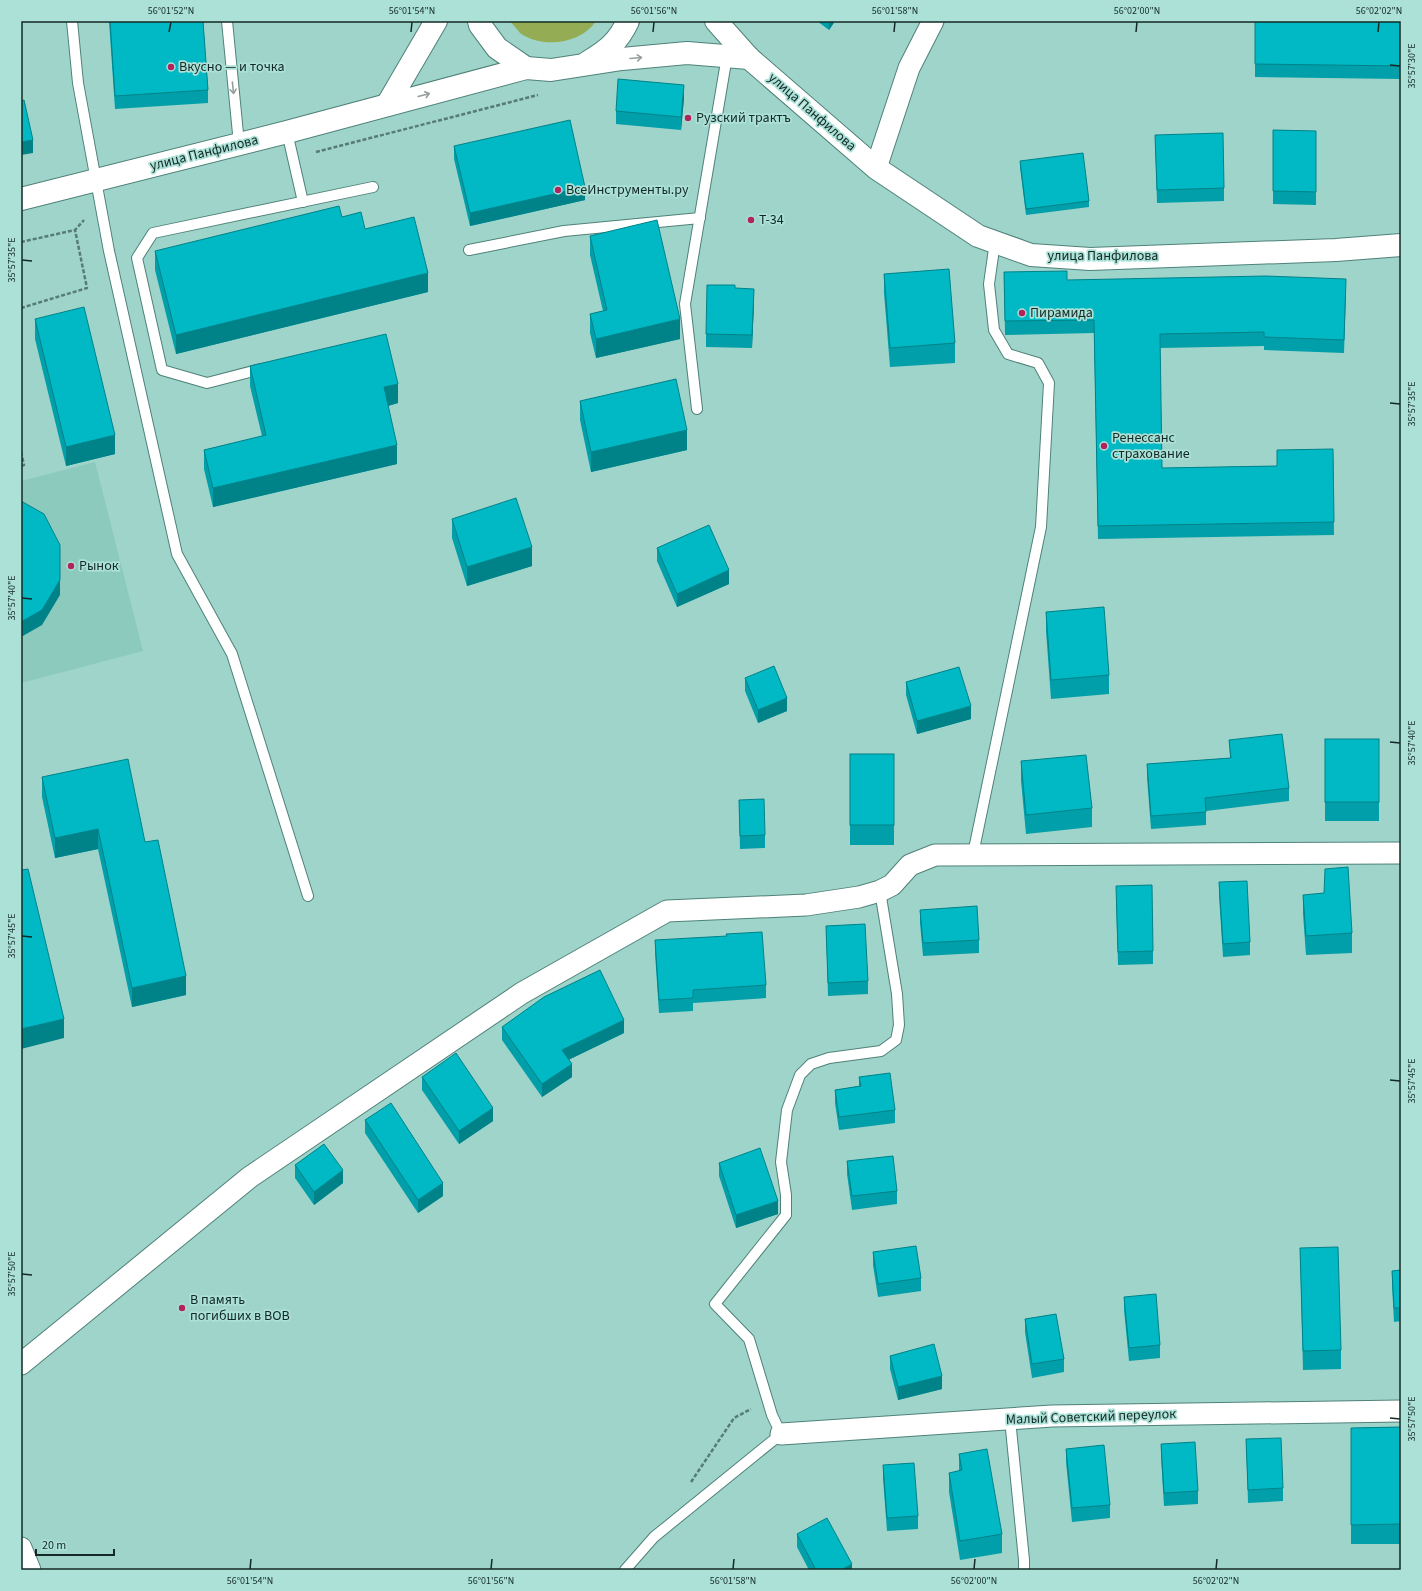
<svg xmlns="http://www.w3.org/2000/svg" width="1422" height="1591" font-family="'Source Sans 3',sans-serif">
<rect width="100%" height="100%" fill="#9fd4ca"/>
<path fill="#8ccabe" d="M 95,462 L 143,651 L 21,683 L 21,481 Z"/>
<path fill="#94ac54" d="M 510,21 L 596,21 C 581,44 542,49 520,33 C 517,29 513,25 510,21 Z"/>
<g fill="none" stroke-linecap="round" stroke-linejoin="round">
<g stroke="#4f8279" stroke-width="12">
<g id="lane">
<path d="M 72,21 L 78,83 L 109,251 L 177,554 L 232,654 L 308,896"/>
<path d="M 227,21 L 239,144"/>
<path d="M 287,132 L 303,202"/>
<path d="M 469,250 L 564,231 L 700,218"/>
<path d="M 261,369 L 207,383 L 162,370 L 137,258 L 153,233 L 373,187"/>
<path d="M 697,409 L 685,304 L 727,56"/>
<path d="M 973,854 L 1041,527 L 1049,383 L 1038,363 L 1008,354 L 994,330 L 989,284 L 995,242"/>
<path d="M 1010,1419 L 1024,1560 L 1024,1570"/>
<path d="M 625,1570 L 654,1537 L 781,1434 L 772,1415 L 749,1339 L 715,1304 L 786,1215 L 786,1195 L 781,1162 L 787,1110 L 800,1075 L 811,1064 L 829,1058 L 881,1051 L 896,1040 L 899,1025 L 897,994 L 880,891"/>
</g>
</g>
<g stroke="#4f8279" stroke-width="23">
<g id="street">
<path d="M 876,168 L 909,68 L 933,21"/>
<path d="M 21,1364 L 250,1177 L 522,993 L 667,911 L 806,905 L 859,897 L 880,891 L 892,885 L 910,865 L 935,855 L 1401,853"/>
<path d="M 781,1434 L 1052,1416 L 1401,1411"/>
<path d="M 21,1548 L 30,1570"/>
</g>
</g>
<g stroke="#4f8279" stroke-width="24">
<g id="secondary">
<path d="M 479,21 L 480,25 L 497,48 L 526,68"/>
<path d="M 716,21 L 749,58 L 876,168 L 978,236 L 1031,255 L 1090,259 L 1336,250 L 1401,245"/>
<path d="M 588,62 C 608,50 618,42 628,21"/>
<path d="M 387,105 L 436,21"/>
<path d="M 21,199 L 287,132 L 526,68 L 551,70 L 622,59 L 687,53 L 749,58"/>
</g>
</g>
<g stroke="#577b75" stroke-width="2.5" stroke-dasharray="4 2" stroke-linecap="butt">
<path d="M 316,152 L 538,95"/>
<path d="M 21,242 L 75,230 L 84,220"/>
<path d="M 21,308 L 87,288 L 75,230"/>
<path d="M 21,452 L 24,465 L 21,466"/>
<path d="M 691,1482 L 734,1418 L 751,1409"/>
</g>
<use href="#lane" stroke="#fff" stroke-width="10"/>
<use href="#street" stroke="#fff" stroke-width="21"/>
<use href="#secondary" stroke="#fff" stroke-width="22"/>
</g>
<g fill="#009fa9">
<path d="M 109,21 L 203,21 L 208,90 L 208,103 L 115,109 Z"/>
<path d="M 817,21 L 835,21 L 829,30 Z"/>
<path d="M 1255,21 L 1401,21 L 1401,79 L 1255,77 Z"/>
<path d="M 684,98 L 681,130 L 616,124 L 616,111 Z"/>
<path d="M 1273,130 L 1316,131 L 1316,205 L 1273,204 Z"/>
<path d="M 1155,135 L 1224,188 L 1224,201 L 1157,203 Z"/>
<path d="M 454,146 L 585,200 L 470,226 L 454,159 Z"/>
<path d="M 1020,161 L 1089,201 L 1089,207 L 1026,215 L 1020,167 Z"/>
<path d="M 342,217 L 365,229 L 428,292 L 176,354 L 155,270 L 155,251 Z"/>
<path d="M 590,236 L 680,339 L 596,358 L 590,333 L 590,314 L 603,311 L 590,255 Z"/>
<path d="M 1004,272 L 1067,280 L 1346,293 L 1344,353 L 1264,350 L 1264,346 L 1160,348 L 1162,468 L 1277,466 L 1333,449 L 1334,535 L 1098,539 L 1094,333 L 1005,335 Z"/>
<path d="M 884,274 L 955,343 L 955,363 L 890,367 L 884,293 Z"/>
<path d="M 735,288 L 754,302 L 752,348 L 706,347 L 706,334 Z"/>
<path d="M 35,319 L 115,454 L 66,466 L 35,339 Z"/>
<path d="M 250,366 L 398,403 L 388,406 L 397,464 L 213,507 L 204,469 L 204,450 L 262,436 L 250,386 Z"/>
<path d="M 580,401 L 687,450 L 591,472 L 580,420 Z"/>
<path d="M 452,519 L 532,566 L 467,586 L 452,538 Z"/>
<path d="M 657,548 L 729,584 L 677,607 L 657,561 Z"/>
<path d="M 1046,612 L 1109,675 L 1109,694 L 1051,699 L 1046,631 Z"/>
<path d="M 745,678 L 787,711 L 758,723 L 745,691 Z"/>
<path d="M 906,682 L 971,719 L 917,734 L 906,695 Z"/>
<rect x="1325" y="739" width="54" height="82"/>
<path d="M 1229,740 L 1289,788 L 1289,801 L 1206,811 L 1206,825 L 1151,829 L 1147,777 L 1147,764 L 1230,758 Z"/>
<rect x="850" y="754" width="44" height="91"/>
<path d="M 1021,761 L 1092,808 L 1092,827 L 1026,834 L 1021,781 Z"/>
<path d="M 42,777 L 145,842 L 186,995 L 132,1007 L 98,849 L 55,858 L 42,797 Z"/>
<path d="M 739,800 L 765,835 L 765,848 L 740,849 Z"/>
<path d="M 1219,882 L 1250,942 L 1250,955 L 1223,957 L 1219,895 Z"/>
<path d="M 1303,895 L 1352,933 L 1352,953 L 1306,955 L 1303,914 Z"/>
<path d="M 1116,899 L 1153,951 L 1153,964 L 1118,965 Z"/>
<path d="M 920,910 L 979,940 L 979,953 L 923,956 L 920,923 Z"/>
<path d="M 826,926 L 868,981 L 868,994 L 828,996 Z"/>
<path d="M 655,940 L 766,985 L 766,998 L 693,1003 L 693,1011 L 659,1013 L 655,953 Z"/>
<path d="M 502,1027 L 624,1033 L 568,1060 L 572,1077 L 542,1097 L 502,1040 Z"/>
<path d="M 422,1077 L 493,1121 L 459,1144 L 422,1090 Z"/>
<path d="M 859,1077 L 895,1110 L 895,1123 L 839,1130 L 835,1103 L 835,1090 L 859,1086 Z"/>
<path d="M 365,1120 L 443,1196 L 418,1213 L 365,1133 Z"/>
<path d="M 847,1161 L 897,1191 L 897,1204 L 852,1210 L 847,1174 Z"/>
<path d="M 719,1163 L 778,1214 L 736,1228 L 719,1176 Z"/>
<path d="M 295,1165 L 343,1183 L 314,1205 L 295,1178 Z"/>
<path d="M 1300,1248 L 1341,1350 L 1341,1369 L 1303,1370 Z"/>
<path d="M 873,1252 L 921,1278 L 921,1291 L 878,1297 L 873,1265 Z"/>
<path d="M 1401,1270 L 1401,1321 L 1394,1322 L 1392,1284 L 1392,1271 Z"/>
<path d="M 1124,1297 L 1160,1345 L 1160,1358 L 1129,1361 L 1124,1310 Z"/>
<path d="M 1025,1319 L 1064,1359 L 1064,1372 L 1032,1378 L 1025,1332 Z"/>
<path d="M 890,1356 L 942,1389 L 898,1400 L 890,1369 Z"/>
<path d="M 1401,1427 L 1401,1544 L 1351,1544 L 1351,1428 Z"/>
<path d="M 1246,1439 L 1283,1488 L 1283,1501 L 1248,1503 Z"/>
<path d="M 1161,1444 L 1198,1491 L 1198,1504 L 1164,1506 L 1161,1457 Z"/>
<path d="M 1066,1449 L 1110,1505 L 1110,1518 L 1072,1522 L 1066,1462 Z"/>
<path d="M 959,1454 L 1002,1534 L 1002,1553 L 960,1560 L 949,1492 L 949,1473 L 959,1471 Z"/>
<path d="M 883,1465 L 918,1516 L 918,1529 L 887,1531 L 883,1478 Z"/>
<path d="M 797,1534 L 852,1570 L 809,1570 L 797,1547 Z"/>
</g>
<g fill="#008289">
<path d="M 829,21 L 835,21 L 829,30 Z"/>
<path d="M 684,85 L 684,98 L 681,130 L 681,117 Z"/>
<path d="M 33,140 L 33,153 L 21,155 L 21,142 Z"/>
<path d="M 585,187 L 585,200 L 470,226 L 470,213 Z"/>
<path d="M 428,273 L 428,292 L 176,354 L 176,335 Z"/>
<path d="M 754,289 L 754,302 L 752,348 L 752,335 Z"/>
<path d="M 680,319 L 680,339 L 596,358 L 596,339 Z"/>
<path d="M 398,384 L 398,403 L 384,407 L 384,387 Z"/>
<path d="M 687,430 L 687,450 L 591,472 L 591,452 Z"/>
<path d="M 115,435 L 115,454 L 66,466 L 66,447 Z"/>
<path d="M 397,445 L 397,464 L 213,507 L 213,488 Z"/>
<path d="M 60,545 L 60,595 L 42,625 L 21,637 L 21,622 Z"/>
<path d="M 532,547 L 532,566 L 467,586 L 467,567 Z"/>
<path d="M 729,570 L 729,584 L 677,607 L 677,594 Z"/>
<path d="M 787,698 L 787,711 L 758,723 L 758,710 Z"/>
<path d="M 971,706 L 971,719 L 917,734 L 917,721 Z"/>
<path d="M 98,829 L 98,849 L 55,858 L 55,838 Z"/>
<path d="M 186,976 L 186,995 L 132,1007 L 132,988 Z"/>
<path d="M 64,1019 L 64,1038 L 21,1049 L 21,1029 Z"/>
<path d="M 624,1020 L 624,1033 L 562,1063 L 562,1050 Z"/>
<path d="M 572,1064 L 572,1077 L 542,1097 L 542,1084 Z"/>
<path d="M 493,1108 L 493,1121 L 459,1144 L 459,1131 Z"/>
<path d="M 343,1170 L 343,1183 L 314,1205 L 314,1192 Z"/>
<path d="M 443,1183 L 443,1196 L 418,1213 L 418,1200 Z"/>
<path d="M 778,1201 L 778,1214 L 736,1228 L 736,1215 Z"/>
<path d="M 942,1376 L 942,1389 L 898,1400 L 898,1387 Z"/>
<path d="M 852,1564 L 852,1570 L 841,1570 Z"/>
</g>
<g fill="#00b9c4" stroke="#008289">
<path d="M 110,21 L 203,21 L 208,90 L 115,96 Z"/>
<path d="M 1255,21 L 1401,21 L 1401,66 L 1255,64 Z"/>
<path d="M 618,79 L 684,85 L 681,117 L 616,111 Z"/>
<path d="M 24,100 L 33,140 L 21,142 L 21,101 Z"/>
<path d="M 570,120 L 585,187 L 470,213 L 454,146 Z"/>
<path d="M 1273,130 L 1316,131 L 1316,192 L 1273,191 Z"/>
<path d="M 1223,133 L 1224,188 L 1157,190 L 1155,135 Z"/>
<path d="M 1083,153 L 1089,201 L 1026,209 L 1020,161 Z"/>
<path d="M 339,206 L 342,217 L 361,212 L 365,229 L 414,217 L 428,273 L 176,335 L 155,251 Z"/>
<path d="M 657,220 L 680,319 L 596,339 L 590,314 L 607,310 L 590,236 Z"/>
<path d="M 949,269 L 955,343 L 890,348 L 884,274 Z"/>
<path d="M 1067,271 L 1067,280 L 1266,276 L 1346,279 L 1344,340 L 1264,337 L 1264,332 L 1160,334 L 1162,468 L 1277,466 L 1277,450 L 1333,449 L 1334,522 L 1098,526 L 1094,320 L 1005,321 L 1004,272 Z"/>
<path d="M 707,285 L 735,285 L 735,288 L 754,289 L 752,335 L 706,334 Z"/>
<path d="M 84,307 L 115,435 L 66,447 L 35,319 Z"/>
<path d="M 386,334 L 398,384 L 384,387 L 397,445 L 213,488 L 204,450 L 266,435 L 250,366 Z"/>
<path d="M 676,379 L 687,430 L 591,452 L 580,401 Z"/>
<path d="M 516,498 L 532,547 L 467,567 L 452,519 Z"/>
<path d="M 21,501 L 44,514 L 60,545 L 60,580 L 42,610 L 21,622 Z"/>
<path d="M 709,525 L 729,570 L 677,594 L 657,548 Z"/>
<path d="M 1104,607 L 1109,675 L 1051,680 L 1046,612 Z"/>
<path d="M 774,666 L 787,698 L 758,710 L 745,678 Z"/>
<path d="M 959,667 L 971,706 L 917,721 L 906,682 Z"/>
<path d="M 1282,734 L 1289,788 L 1205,798 L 1206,812 L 1151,816 L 1147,764 L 1231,758 L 1229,740 Z"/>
<rect x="1325" y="739" width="54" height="63"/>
<rect x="850" y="754" width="44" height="71"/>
<path d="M 1086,755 L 1092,808 L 1026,815 L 1021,761 Z"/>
<path d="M 128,759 L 145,842 L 158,840 L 186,976 L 132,988 L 98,829 L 55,838 L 42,777 Z"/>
<path d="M 764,799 L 765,835 L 740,836 L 739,800 Z"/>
<path d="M 1348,867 L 1352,933 L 1306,936 L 1303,895 L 1324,893 L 1325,869 Z"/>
<path d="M 28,869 L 64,1019 L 21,1029 L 21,870 Z"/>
<path d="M 1247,881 L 1250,942 L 1223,944 L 1219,882 Z"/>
<path d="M 1152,885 L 1153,951 L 1118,952 L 1116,886 Z"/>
<path d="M 977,906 L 979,940 L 923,943 L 920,910 Z"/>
<path d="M 865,924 L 868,981 L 828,983 L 826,926 Z"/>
<path d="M 762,932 L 766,985 L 693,990 L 693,998 L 659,1000 L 655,940 L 727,936 L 726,934 Z"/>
<path d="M 600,970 L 624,1020 L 562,1050 L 572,1064 L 542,1084 L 502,1027 L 544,997 Z"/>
<path d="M 456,1053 L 493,1108 L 459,1131 L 422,1077 Z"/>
<path d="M 890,1073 L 895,1110 L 839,1117 L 835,1090 L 861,1086 L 859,1077 Z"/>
<path d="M 391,1103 L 443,1183 L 418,1200 L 365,1120 Z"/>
<path d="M 324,1144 L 343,1170 L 314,1192 L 295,1165 Z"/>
<path d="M 760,1148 L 778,1201 L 736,1215 L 719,1163 Z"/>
<path d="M 893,1156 L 897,1191 L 852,1196 L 847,1161 Z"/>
<path d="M 916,1246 L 921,1278 L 878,1284 L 873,1252 Z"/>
<path d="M 1338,1247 L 1341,1350 L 1303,1351 L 1300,1248 Z"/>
<path d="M 1401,1270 L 1401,1308 L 1394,1308 L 1392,1271 Z"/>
<path d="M 1156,1294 L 1160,1345 L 1129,1348 L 1124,1297 Z"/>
<path d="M 1056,1314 L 1064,1359 L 1032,1364 L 1025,1319 Z"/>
<path d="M 934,1344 L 942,1376 L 898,1387 L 890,1356 Z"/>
<path d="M 1401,1427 L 1401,1524 L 1351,1525 L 1351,1428 Z"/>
<path d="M 1281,1438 L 1283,1488 L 1248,1490 L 1246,1439 Z"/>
<path d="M 1195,1442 L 1198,1491 L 1164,1493 L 1161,1444 Z"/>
<path d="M 1104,1445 L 1110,1505 L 1072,1508 L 1066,1449 Z"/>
<path d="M 987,1449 L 1002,1534 L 960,1541 L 949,1473 L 962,1470 L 959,1454 Z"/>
<path d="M 914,1463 L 918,1516 L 887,1518 L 883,1465 Z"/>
<path d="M 827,1518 L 852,1564 L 841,1570 L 816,1570 L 797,1534 Z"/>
</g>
<defs><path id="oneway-shaft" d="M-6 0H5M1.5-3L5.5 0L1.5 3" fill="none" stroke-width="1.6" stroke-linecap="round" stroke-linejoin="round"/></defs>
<g stroke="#959f9d">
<use href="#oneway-shaft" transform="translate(636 58) rotate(-5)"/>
<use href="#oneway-shaft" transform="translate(233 88) rotate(84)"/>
<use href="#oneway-shaft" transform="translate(424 95) rotate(-15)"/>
</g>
<path fill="none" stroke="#132925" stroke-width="1.5" d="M 169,32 L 171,22M 411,32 L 412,22M 653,32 L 654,22M 894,32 L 895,22M 1136,32 L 1137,22M 1378,32 L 1379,22M 1390,65 L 1400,66M 22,260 L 32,261M 1390,403 L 1400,404M 22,598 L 32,599M 1390,742 L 1400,743M 22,936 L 32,937M 1390,1080 L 1400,1081M 22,1274 L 32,1275M 1390,1418 L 1400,1419M 250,1569 L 251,1559M 491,1569 L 492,1559M 733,1569 L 734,1559M 974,1569 L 975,1559M 1216,1569 L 1217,1559"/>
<g fill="#b0235d" stroke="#ace1d7" stroke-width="1.5">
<circle cx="171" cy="67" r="4"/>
<circle cx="688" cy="118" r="4"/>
<circle cx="558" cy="190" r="4"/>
<circle cx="751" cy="220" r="4"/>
<circle cx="1022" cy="313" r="4"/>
<circle cx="1104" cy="446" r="4"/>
<circle cx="71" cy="566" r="4"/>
<circle cx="182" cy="1308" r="4"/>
</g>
<g text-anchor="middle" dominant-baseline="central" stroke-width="3.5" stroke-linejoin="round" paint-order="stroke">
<g font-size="14" fill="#132925" stroke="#ace1d7" text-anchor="start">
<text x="179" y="67">Вкусно — и точка</text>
<text x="696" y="118">Рузский трактъ</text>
<text x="566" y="190">ВсеИнструменты.ру</text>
<text x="759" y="220">Т-34</text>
<text x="1030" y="313">Пирамида</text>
<text x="1112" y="438">Ренессанс<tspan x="1112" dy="16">страхование</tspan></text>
<text x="79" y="566">Рынок</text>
<text x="190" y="1300">В память<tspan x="190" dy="16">погибших в ВОВ</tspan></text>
</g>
<g font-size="14" fill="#132925" stroke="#ace1d7">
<text transform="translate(812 112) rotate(41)">улица Панфилова</text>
<text transform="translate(204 153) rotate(-14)">улица Панфилова</text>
<text x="1103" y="256">улица Панфилова</text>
<text transform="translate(1091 1417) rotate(-2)">Малый Советский переулок</text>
</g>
</g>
<rect width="1422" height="1591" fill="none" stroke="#ace1d7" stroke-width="44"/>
<path d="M36 1549v6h78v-6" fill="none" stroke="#132925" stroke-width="2"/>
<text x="42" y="1549" font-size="12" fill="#132925" stroke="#ace1d7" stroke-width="3" paint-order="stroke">20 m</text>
<rect x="22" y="22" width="1378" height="1547" fill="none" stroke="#132925" stroke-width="1.5"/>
<g font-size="10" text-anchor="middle" fill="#132925">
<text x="171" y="14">56°01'52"N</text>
<text x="412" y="14">56°01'54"N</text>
<text x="654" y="14">56°01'56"N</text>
<text x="895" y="14">56°01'58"N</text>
<text x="1137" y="14">56°02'00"N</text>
<text x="1379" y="14">56°02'02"N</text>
<text transform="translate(1411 66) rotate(-90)" y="4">35°57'30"E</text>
<text transform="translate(11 260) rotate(-90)" y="4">35°57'35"E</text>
<text transform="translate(1411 404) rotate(-90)" y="4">35°57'35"E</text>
<text transform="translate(11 598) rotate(-90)" y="4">35°57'40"E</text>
<text transform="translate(1411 743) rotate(-90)" y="4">35°57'40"E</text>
<text transform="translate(11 936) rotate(-90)" y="4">35°57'45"E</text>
<text transform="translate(1411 1081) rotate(-90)" y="4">35°57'45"E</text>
<text transform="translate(11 1274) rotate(-90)" y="4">35°57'50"E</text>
<text transform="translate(1411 1419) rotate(-90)" y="4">35°57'50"E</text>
<text x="250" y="1584">56°01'54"N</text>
<text x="491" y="1584">56°01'56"N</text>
<text x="733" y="1584">56°01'58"N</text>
<text x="974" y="1584">56°02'00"N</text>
<text x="1216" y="1584">56°02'02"N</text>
</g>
</svg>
